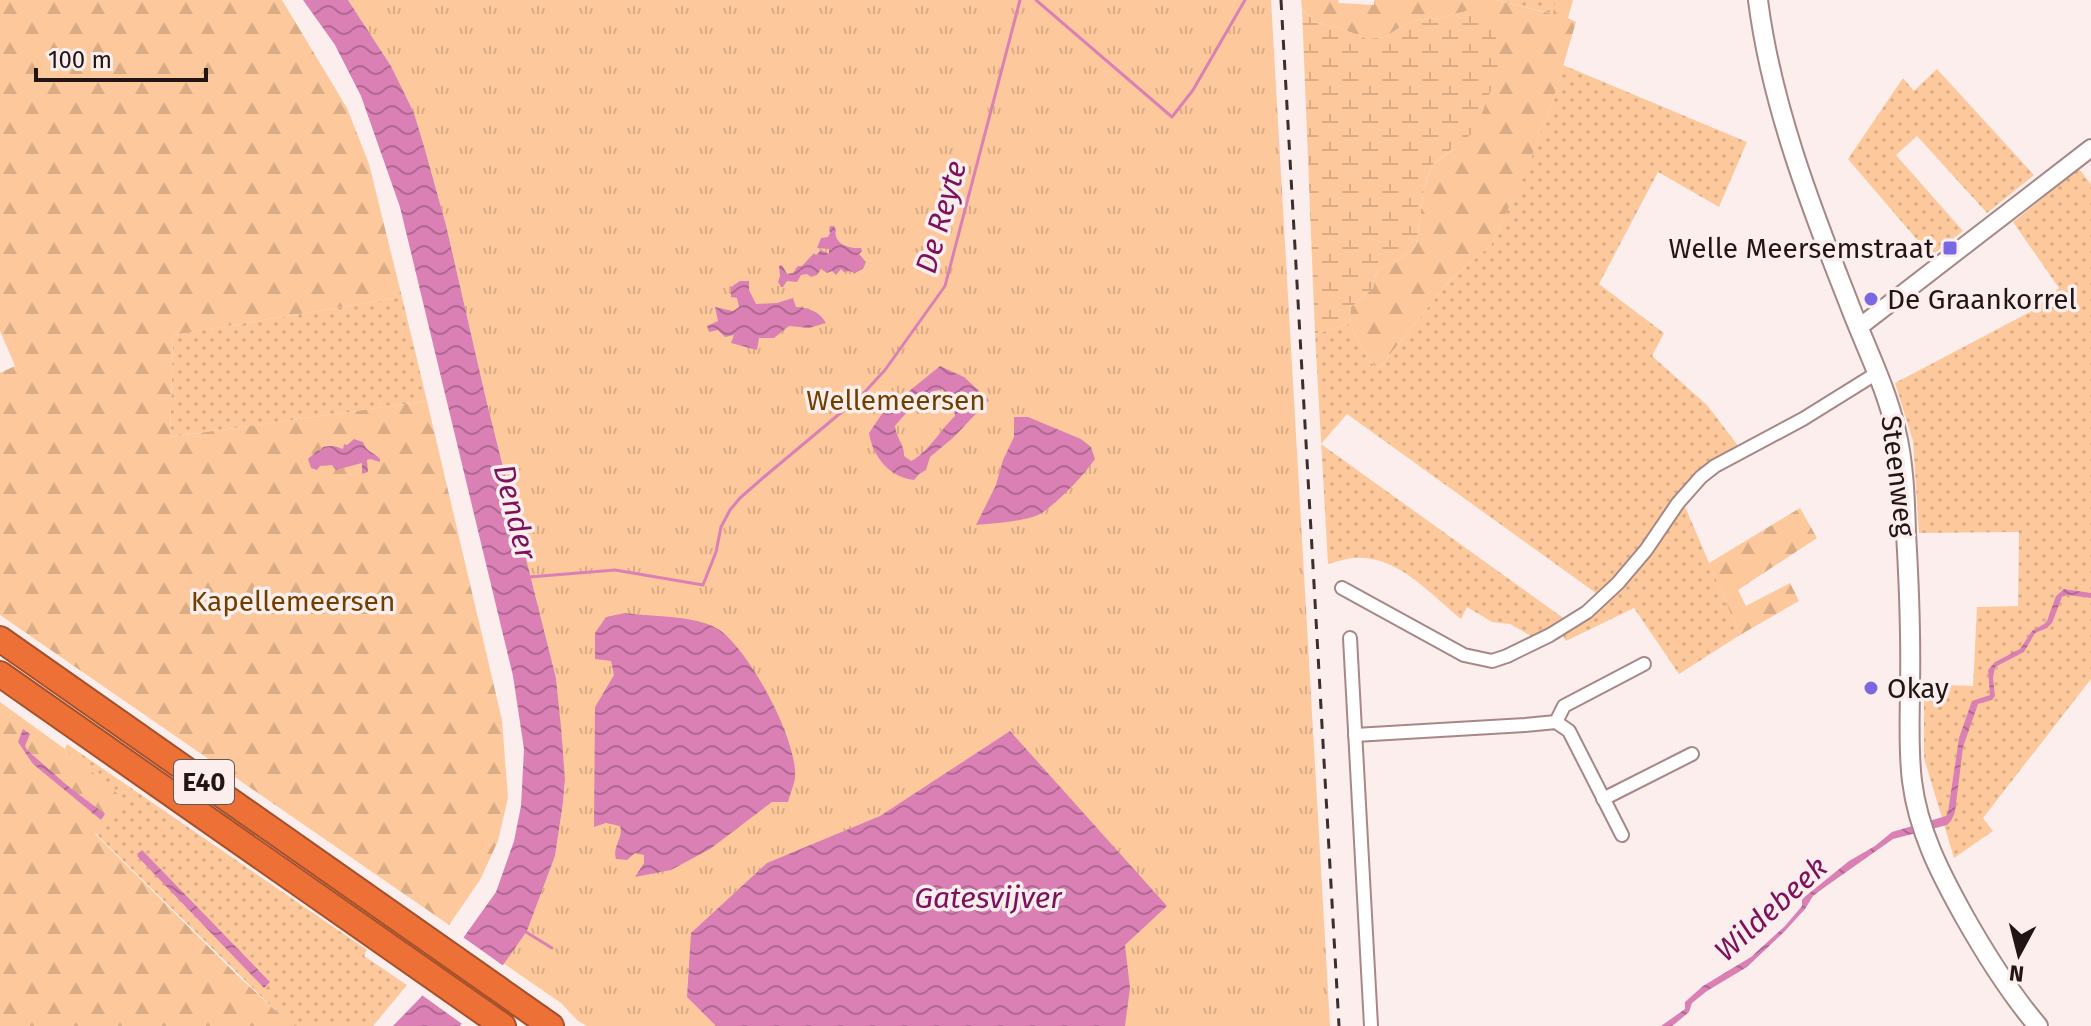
<svg xmlns="http://www.w3.org/2000/svg" width="2091" height="1026" font-family="'Fira Sans',sans-serif">
<defs>
<pattern id="grass-dots" width="8" height="8" patternUnits="userSpaceOnUse" patternTransform="scale(2)"><rect width="8" height="8" fill="#fdc99c"/><path d="M2 2h.1M6 6h.1" fill="none" stroke="#d9ac86" stroke-width="1.8" stroke-linecap="round"/></pattern>
<pattern id="forest-firs" width="22" height="20" patternUnits="userSpaceOnUse" patternTransform="scale(2)"><rect width="22" height="20" fill="#fdc99c"/><path d="M5 1l3.5 6h-7zM16 11l3.5 6h-7z" fill="#d9ac86"/></pattern>
<pattern id="wetland-marsh" width="20" height="14" patternUnits="userSpaceOnUse" patternTransform="scale(2)"><rect width="20" height="14" fill="#fdc99c"/><path d="M1 5h8M5 5V1M11 12h8M15 12V8" fill="none" stroke="#d9ac86"/></pattern>
<pattern id="park-tufts" width="24" height="20" patternUnits="userSpaceOnUse" patternTransform="scale(2)"><rect width="24" height="20" fill="#fdc99c"/><path d="M3 7l-1-3M5 7V3M7 7l1-3M15 17l-1-3M17 17v-4M19 17l1-3" fill="none" stroke="#d9ac86"/></pattern>
<pattern id="water-waves" width="16" height="10" patternUnits="userSpaceOnUse" patternTransform="scale(2)"><rect width="16" height="10" fill="#da80b5"/><path d="M0 5q4-4 8 0t8 0" fill="none" stroke="#b06892"/></pattern>
</defs>
<rect width="100%" height="100%" fill="#fceeed"/>
<g fill="url(#grass-dots)">
<path d="M 1496,0 L 1556,0 L 1554,14 Z"/>
<path d="M 1563,65 L 1747,142 L 1719,207 L 1658,172 L 1599,284 L 1664,333 L 1652,356 L 1707,405 L 1739,447 L 1721,456 L 1693,477 L 1650,537 L 1600,596 L 1347,414 L 1321,444 L 1566,620 L 1533,637 L 1510,624 L 1492,622 L 1467,607 L 1461,619 C 1430,594 1397,554 1353,558 C 1344,559 1336,562 1328,564 L 1315,334 L 1349,324 L 1371,363 L 1379,368 L 1450,280 L 1491,245 L 1528,166 L 1553,100 Z"/>
<path d="M 1937,69 L 2034,175 L 1987,213 L 1917,136 L 1896,155 L 1963,231 L 1931,256 L 1848,159 L 1903,78 L 1914,91 Z"/>
<path d="M 2079,169 L 2091,184 L 2091,679 L 1983,818 L 1993,831 L 1954,858 L 1924,758 L 1924,684 L 1973,686 L 1977,607 L 2018,606 L 2019,532 L 1919,533 L 1913,441 L 1895,383 L 2030,312 L 2059,288 L 2013,222 Z"/>
<path d="M 402,297 L 427,401 L 170,437 L 173,335 Z"/>
<path d="M 1683,502 L 1740,635 L 1679,674 L 1634,608 L 1566,641 L 1563,636 L 1592,615 Z"/>
<path d="M 67,744 L 367,950 L 364,956 L 407,985 L 373,1026 L 296,1026 L 277,1012 L 95,833 L 65,749 Z"/>
</g>
<g fill="url(#forest-firs)">
<path d="M 0,0 L 282,0 L 347,108 L 369,164 L 402,297 L 173,335 L 170,437 L 427,401 L 502,720 L 508,798 L 498,841 L 480,880 L 449,925 L 0,615 L 0,373 L 15,366 L 0,331 Z"/>
<path d="M 1301,0 L 1338,0 L 1339,3 L 1374,5 L 1374,0 L 1496,0 L 1553,14 L 1556,0 L 1573,0 L 1568,18 L 1576,22 L 1553,100 L 1528,167 L 1491,245 L 1450,280 L 1379,368 L 1371,363 L 1349,324 L 1351,307 L 1373,288 L 1377,270 L 1396,262 L 1416,246 L 1424,188 L 1432,165 L 1453,149 L 1467,11 L 1440,18 L 1417,20 L 1404,25 L 1385,37 L 1367,39 L 1342,29 L 1315,22 L 1302,9 Z"/>
<path d="M 1800,508 L 1817,538 L 1738,590 L 1746,606 L 1790,583 L 1799,601 L 1740,635 L 1709,563 Z"/>
<path d="M 0,702 L 65,749 L 124,799 L 95,834 L 237,975 L 277,1012 L 297,1026 L 0,1026 Z"/>
</g>
<path fill="url(#wetland-marsh)" d="M 1302,9 L 1315,22 L 1342,29 L 1367,39 L 1385,37 L 1404,25 L 1417,20 L 1440,18 L 1467,11 L 1480,15 L 1491,28 L 1499,44 L 1497,75 L 1475,131 L 1432,165 L 1424,188 L 1416,246 L 1396,262 L 1377,270 L 1373,288 L 1351,307 L 1349,324 L 1315,334 Z"/>
<path fill="url(#park-tufts)" d="M 348,0 L 1271,0 L 1330,1026 L 587,1026 L 578,1021 L 561,1003 L 503,963 L 527,931 L 555,856 L 563,803 L 565,779 L 556,678 L 486,399 L 446,225 L 424,146 L 414,113 L 391,66 Z"/>
<g fill="url(#water-waves)" fill-rule="evenodd">
<path d="M 303,0 L 348,0 L 391,66 L 414,113 L 424,146 L 446,225 L 486,399 L 556,678 L 561,727 L 565,779 L 563,803 L 555,856 L 527,931 L 460,1026 L 393,1026 L 421,997 L 496,892 L 514,841 L 521,806 L 524,749 L 513,676 L 400,207 L 361,96 L 335,45 Z"/>
<path d="M 831,226 L 834,226 L 836,230 C 833,244 850,249 861,248 L 862,251 L 859,254 L 866,262 L 863,269 L 855,273 L 849,271 L 844,272 L 841,269 L 836,275 L 832,271 L 827,273 L 821,269 L 817,275 L 811,277 L 807,274 L 801,275 L 797,282 L 787,281 L 783,287 L 781,287 L 778,282 L 780,276 L 779,266 L 782,265 L 787,274 L 793,273 L 798,266 L 802,266 L 814,253 L 816,255 L 821,250 L 829,254 L 829,249 L 817,248 L 821,238 L 828,237 L 830,233 L 829,228 Z"/>
<path d="M 740,281 L 749,281 L 749,290 L 756,304 L 777,303 L 793,298 L 796,307 C 808,307 820,312 826,323 L 809,328 L 789,326 L 774,338 L 759,338 L 757,350 L 731,343 L 734,335 L 725,337 L 718,330 L 709,332 L 707,326 L 718,321 L 715,307 L 733,311 L 739,307 L 737,298 L 731,297 L 731,287 Z"/>
<path d="M 940,366 L 964,377 L 989,400 L 954,437 L 930,457 L 926,470 L 919,474 L 914,480 C 890,477 873,458 869,433 L 888,405 L 908,392 ZM 942,389 C 951,397 954,403 955,416 C 941,429 927,454 911,461 L 904,456 C 905,446 896,437 895,426 C 908,411 922,393 942,389 Z"/>
<path d="M 1014,417 L 1028,417 L 1081,439 L 1091,447 L 1095,459 C 1084,475 1057,504 1040,514 C 1028,521 991,524 976,525 L 996,485 L 1003,460 L 1014,437 Z"/>
<path d="M 354,439 L 363,442 C 366,452 374,452 380,459 L 380,462 L 370,459 L 367,460 L 368,472 L 362,474 L 362,463 L 336,470 L 332,465 L 320,466 L 317,470 L 311,468 L 308,459 L 317,451 L 321,450 L 323,447 C 331,445 336,446 343,449 L 344,444 L 347,445 Z"/>
<path d="M 2064,589 L 2091,593 L 2091,598 L 2067,595 L 2062,597 L 2052,623 L 2047,628 L 2035,633 L 2024,652 L 1995,667 L 1993,678 L 1995,696 L 1992,700 L 1978,704 L 1963,747 L 1955,812 L 1951,821 L 1947,825 L 1893,839 L 1825,887 L 1813,896 L 1805,909 L 1784,932 L 1747,967 L 1707,991 L 1692,1003 L 1689,1012 L 1676,1023 L 1672,1026 L 1661,1026 L 1685,1009 L 1685,1002 L 1703,986 L 1751,957 L 1785,926 L 1802,906 L 1802,899 L 1849,861 L 1875,846 L 1892,832 L 1946,816 L 1948,812 L 1959,738 L 1972,701 L 1990,695 L 1988,670 L 1995,662 L 2020,649 L 2032,631 L 2044,624 L 2047,621 L 2056,596 Z"/>
<path d="M 625,613 C 652,617 700,615 721,631 C 751,654 798,740 795,778 C 794,785 790,794 788,802 L 772,802 L 710,849 L 671,870 L 635,877 L 644,863 L 644,855 L 635,853 L 627,860 L 616,859 C 612,847 624,837 620,826 L 606,823 L 594,827 L 595,707 L 614,675 L 611,661 L 595,659 L 595,633 L 606,617 Z"/>
<path d="M 23,729 L 30,734 L 25,746 L 27,750 L 69,787 L 105,814 L 101,820 L 33,764 L 18,742 Z"/>
<path d="M 1010,731 L 1167,906 L 1125,945 L 1130,988 L 1125,1026 L 716,1026 L 687,997 L 691,933 L 767,863 L 880,816 Z"/>
<path d="M 142,850 L 270,982 L 264,988 L 138,857 L 137,854 Z"/>
</g>
<path fill="#fceeed" d="M 460,935 L 505,967 L 465,1026 L 419,993 Z"/>
<g fill="none" stroke-linecap="round" stroke-linejoin="round">
<g stroke="#da80b5" stroke-width="3">
<path d="M 1036,0 L 1172,117 L 1193,90 L 1245,0"/>
<path d="M 529,577 L 615,570 L 703,585 L 716,552 L 721,527 L 730,510 L 740,498 L 764,477 L 862,395 L 885,370 L 945,286 L 1020,0"/>
<path d="M 526,932 L 552,948"/>
</g>
<g stroke="#a78886" stroke-width="16">
<g id="minor">
<path d="M 1342,588 L 1464,655 L 1492,661 L 1507,656 L 1550,635 L 1587,612 L 1618,583 L 1646,550 L 1678,503 L 1701,477 L 1715,466 L 1803,419 L 1877,373"/>
<path d="M 1350,638 L 1371,1026"/>
<path d="M 1556,722 L 1564,706 L 1644,664"/>
<path d="M 1355,735 L 1525,725 L 1556,722 L 1569,731 L 1622,835"/>
<path d="M 1603,799 L 1692,754"/>
</g>
</g>
<g stroke="#a78886" stroke-width="20">
<path id="tertiary" d="M 1858,328 L 2091,148"/>
</g>
<g stroke="#a78886" stroke-width="22">
<path id="secondary" d="M 1758,0 C 1771,103 1810,205 1848,301 C 1864,344 1886,386 1896,431 C 1904,464 1905,499 1906,533 C 1909,584 1911,634 1910,685 C 1910,717 1908,749 1912,781 C 1918,830 1940,873 1964,916 C 1986,955 2009,992 2038,1026"/>
</g>
<g stroke="#a6502a" stroke-width="28">
<g id="motorway">
<path d="M 0,639 L 551,1026"/>
<path d="M 0,674 L 503,1026"/>
</g>
</g>
<use href="#minor" stroke="#fff" stroke-width="12"/>
<use href="#tertiary" stroke="#fff" stroke-width="16"/>
<use href="#secondary" stroke="#fff" stroke-width="18"/>
<use href="#motorway" stroke="#ed7036" stroke-width="24"/>
<path stroke="#3b2f2e" stroke-width="3" stroke-dasharray="10 10" stroke-linecap="butt" d="M 1281,0 L 1339,1026"/>
</g>
<g fill="#7868e3" stroke="#fceeed" stroke-width="3">
<rect x="1942" y="240" width="16" height="16" rx="4"/>
<circle cx="1871" cy="299" r="8"/>
<circle cx="1871" cy="688" r="8"/>
</g>
<g text-anchor="middle" dominant-baseline="central" stroke-width="7" stroke-linejoin="round" paint-order="stroke">
<rect fill="#fceeed" stroke="#635756" stroke-width="2" x="174" y="760" width="60" height="44" rx="6"/>
<g font-size="26" font-weight="bold" fill="#211615">
<text x="204" y="782">E40</text>
</g>
<g font-size="28" fill="#211615" stroke="#fceeed" text-anchor="start">
<text x="1934" y="248" text-anchor="end">Welle Meersemstraat</text>
<text x="1887" y="299">De Graankorrel</text>
<text x="1887" y="688">Okay</text>
</g>
<g font-size="28" fill="#704002" stroke="#fceeed">
<text x="896" y="400">Wellemeersen</text>
<text x="293" y="601">Kapellemeersen</text>
</g>
<g font-size="28" fill="#211615" stroke="#fceeed">
<text transform="translate(1898 476) rotate(83)">Steenweg</text>
</g>
<g font-size="30" font-style="italic" fill="#7d115c" stroke="#fceeed">
<text transform="translate(941 217) rotate(-74)">De Reyte</text>
<text transform="translate(515 512) rotate(76)">Dender</text>
<text x="988" y="898">Gatesvijver</text>
<text transform="translate(1771 909) rotate(-42)">Wildebeek</text>
</g>
</g>
<g transform="translate(2019 954) rotate(187)" stroke="#fceeed" stroke-width="6" paint-order="stroke">
<path d="M0-6L14 30L0 20L-14 30Z" fill="#211615"/>
<text y="-12" font-size="22" font-weight="bold" text-anchor="middle" fill="#211615">N</text>
</g>
<path d="M36 68v12h170v-12" fill="none" stroke="#211615" stroke-width="4"/>
<text x="48" y="68" font-size="24" fill="#211615" stroke="#fceeed" stroke-width="6" paint-order="stroke">100 m</text>
</svg>
